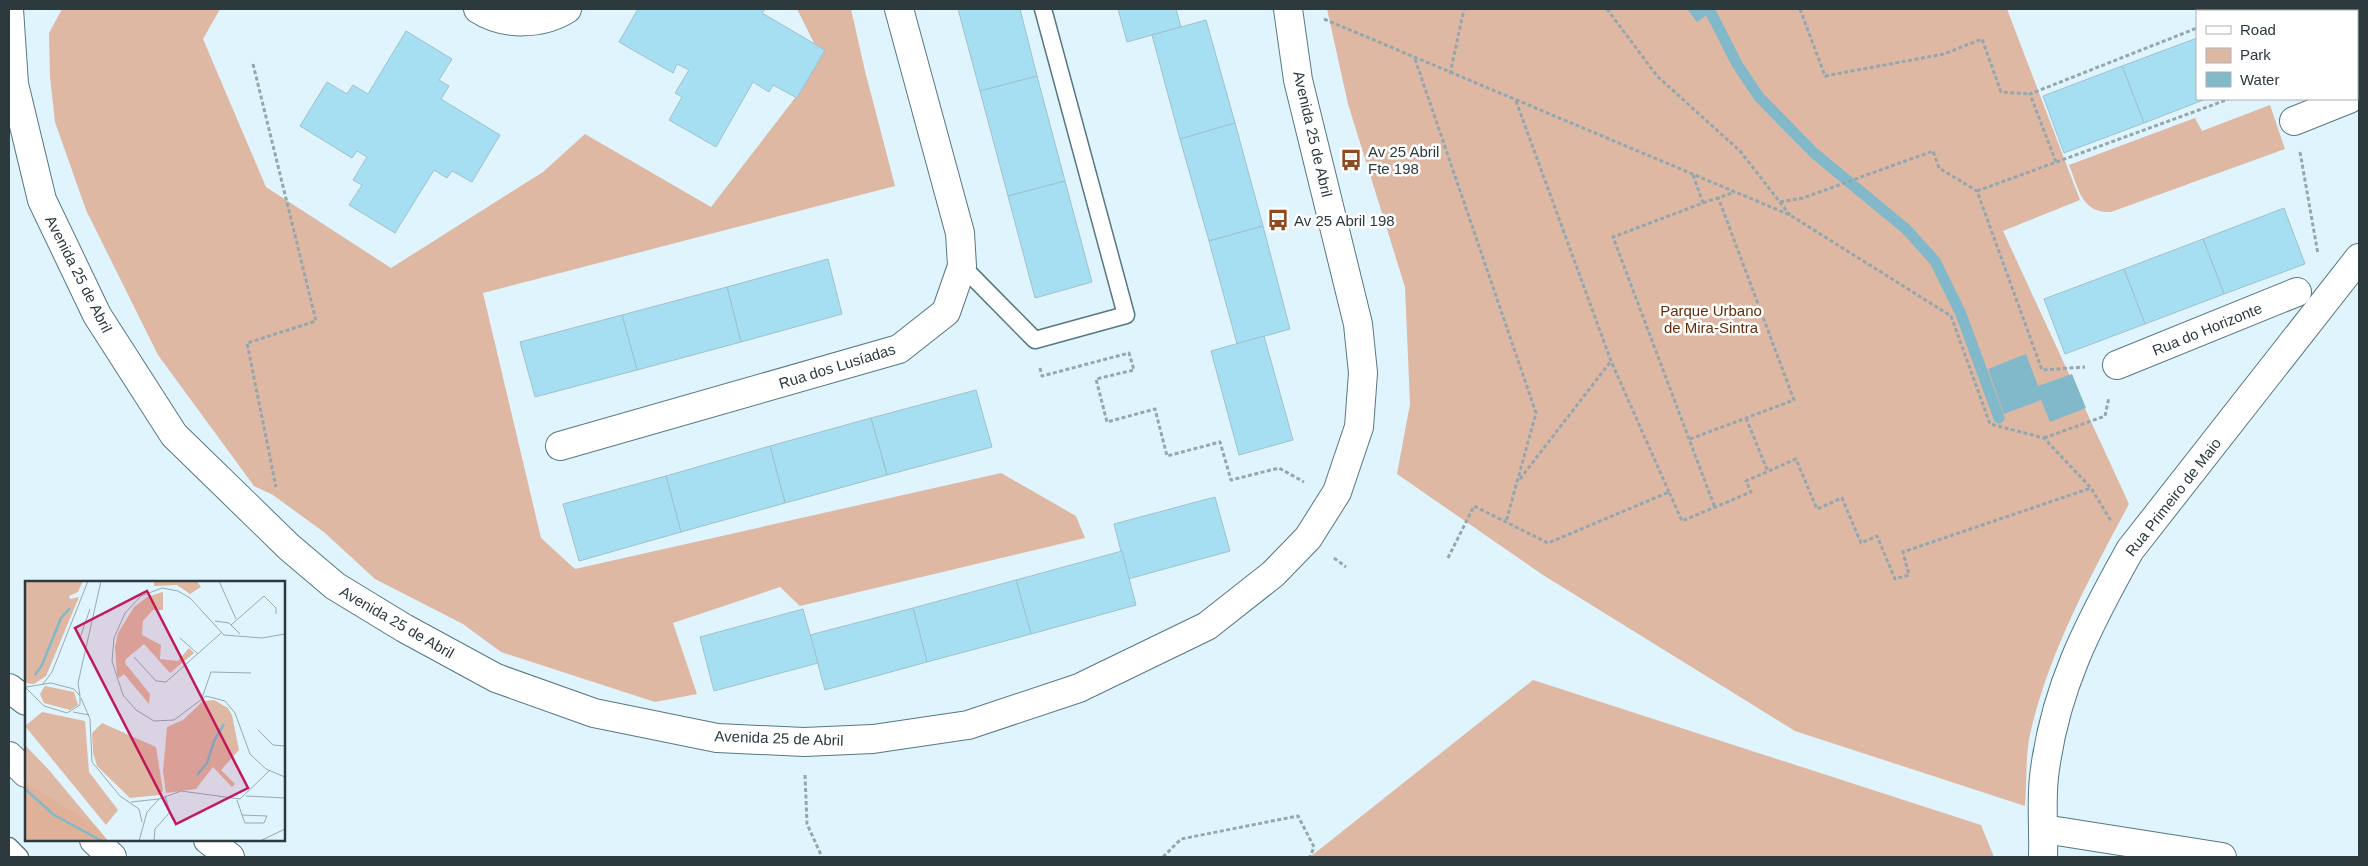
<svg xmlns="http://www.w3.org/2000/svg" width="2368" height="866" font-family="Arial,sans-serif">
<rect width="100%" height="100%" fill="#dff4fc"/>
<g fill="#dfb8a3">
<path d="M 62,9 L 220,9 L 203,39 L 266,187 L 391,268 L 543,172 L 585,134 L 711,207 L 798,94 L 816,47 L 797,9 L 851,9 L 865,71 L 895,186 L 483,293 L 541,538 L 575,569 L 1001,473 L 1076,516 L 1085,538 L 800,606 L 780,587 L 673,623 L 697,694 L 655,702 L 501,652 L 463,624 L 375,579 L 325,533 L 273,495 L 254,486 L 158,355 L 86,210 L 55,122 L 50,77 L 49,33 Z"/>
<path d="M 1327,9 L 2007,9 L 2080,200 L 2003,231 L 2129,504 C 2089,579 2051,648 2031,730 C 2025,754 2027,782 2025,806 L 1795,731 L 1543,575 L 1397,474 L 1410,404 L 1405,287 L 1348,104 Z"/>
<path d="M 2270,105 L 2285,149 L 2111,212 C 2081,213 2079,189 2069,165 L 2195,118 L 2202,131 Z"/>
<path d="M 1533,680 L 1981,825 L 1994,857 L 1310,857 Z"/>
</g>
<g fill="#81b9cb">
<path d="M 1687,9 L 1715,9 L 1697,22 Z"/>
<path d="M 2026,354 L 2038,386 L 2072,374 L 2086,408 L 2050,422 L 2041,400 L 2004,414 L 1988,369 Z"/>
</g>
<g fill="none" stroke-linecap="round" stroke-linejoin="round">
<path stroke="#81b9cb" stroke-width="11" d="M 1709,9 L 1737,64 L 1759,97 L 1814,153 L 1906,229 L 1935,261 L 1961,314 L 1999,418"/>
</g>
<g fill="#a6dff2" stroke="#9fc1cd">
<path d="M 638,9 L 765,9 L 762,13 L 825,50 L 797,98 L 773,85 L 769,92 L 753,82 L 716,147 L 669,120 L 682,97 L 675,93 L 689,70 L 677,64 L 673,73 L 619,42 Z"/>
<path d="M 958,9 L 1020,9 L 1037,76 L 980,91 Z"/>
<path d="M 1118,9 L 1176,9 L 1181,27 L 1127,42 Z"/>
<path d="M 2271,9 L 2284,9 L 2285,11 L 2264,11 Z"/>
<path d="M 2321,9 L 2359,9 L 2359,63 L 2357,64 L 2357,11 L 2315,11 Z"/>
<path d="M 1206,20 L 1235,123 L 1180,139 L 1152,35 Z"/>
<path d="M 406,31 L 452,59 L 439,80 L 449,86 L 441,99 L 500,135 L 472,182 L 452,171 L 447,178 L 434,170 L 395,233 L 349,205 L 362,185 L 353,180 L 367,157 L 357,151 L 352,158 L 300,126 L 327,82 L 347,94 L 353,85 L 368,94 Z"/>
<path d="M 2197,38 L 2197,99 L 2206,99 L 2144,123 L 2122,66 Z"/>
<path d="M 2122,66 L 2144,123 L 2064,153 L 2043,96 Z"/>
<path d="M 1037,76 L 1065,181 L 1008,196 L 980,91 Z"/>
<path d="M 1235,123 L 1263,226 L 1209,241 L 1180,139 Z"/>
<path d="M 1065,181 L 1092,282 L 1035,298 L 1008,196 Z"/>
<path d="M 2284,208 L 2305,264 L 2224,294 L 2203,239 Z"/>
<path d="M 1263,226 L 1290,329 L 1237,344 L 1209,241 Z"/>
<path d="M 2203,239 L 2224,294 L 2145,324 L 2124,269 Z"/>
<path d="M 828,259 L 842,314 L 741,342 L 727,287 Z"/>
<path d="M 2124,269 L 2145,324 L 2065,354 L 2044,299 Z"/>
<path d="M 727,287 L 741,342 L 637,370 L 622,315 Z"/>
<path d="M 622,315 L 637,370 L 535,397 L 520,342 Z"/>
<path d="M 1264,336 L 1293,440 L 1239,455 L 1211,351 Z"/>
<path d="M 976,390 L 992,447 L 887,475 L 871,418 Z"/>
<path d="M 871,418 L 887,475 L 785,503 L 770,446 Z"/>
<path d="M 770,446 L 785,503 L 681,532 L 666,476 Z"/>
<path d="M 666,476 L 681,532 L 579,561 L 563,504 Z"/>
<path d="M 1215,497 L 1230,551 L 1128,579 L 1114,524 Z"/>
<path d="M 1122,551 L 1136,605 L 1031,634 L 1016,580 Z"/>
<path d="M 1016,580 L 1031,634 L 927,662 L 913,608 Z"/>
<path d="M 913,608 L 927,662 L 825,690 L 810,635 Z"/>
<path d="M 803,609 L 818,663 L 714,691 L 700,637 Z"/>
</g>
<g fill="none" stroke-linecap="round" stroke-linejoin="round">
<g stroke="#577782" stroke-width="19">
<g id="lane">
<path d="M 962,266 L 1035,340 L 1126,315 L 1043,9"/>
<path d="M 9,846 L 20,857"/>
</g>
</g>
<g stroke="#577782" stroke-width="30">
<g id="street">
<path d="M 478,9 C 504,26 541,25 567,9"/>
<path d="M 2294,121 L 2349,99"/>
<path d="M 2117,365 L 2297,292"/>
<path d="M 560,446 L 899,349 L 946,312 L 962,266 L 960,233 L 899,9"/>
<path d="M 2044,829 L 2222,857"/>
</g>
</g>
<g stroke="#577782" stroke-width="30">
<g id="secondary">
<path d="M 9,9 L 14,84 L 42,200 L 97,315 L 174,435 L 289,547 L 335,586 L 404,628 L 496,678 L 594,713 L 717,738 L 804,742 L 873,739 L 968,725 L 1079,688 L 1207,626 L 1273,574 L 1308,538 L 1337,492 L 1359,427 L 1363,373 L 1358,324 L 1298,80 L 1288,9"/>
<path d="M 2043,857 C 2044,831 2041,803 2044,777 C 2054,690 2088,625 2130,550 L 2359,258"/>
</g>
</g>
<g stroke="#577782" stroke-width="30">
<g id="highway">
<path d="M 9,688 L 26,701"/>
<path d="M 9,756 L 26,773"/>
<path d="M 94,840 L 112,857"/>
<path d="M 208,840 L 230,857"/>
</g>
</g>
<g stroke="#95a7ae" stroke-width="3" stroke-dasharray="4 2.5" stroke-linecap="butt">
<path d="M 1607,9 L 1657,76 L 1740,151 L 1790,215"/>
<path d="M 1800,9 L 1825,76 L 1944,54 L 1982,39 L 2001,92 L 2030,94"/>
<path d="M 2239,11 L 2246,9"/>
<path d="M 1324,19 L 1790,215 L 1951,316 L 1990,424 L 2044,438 L 2091,488 L 2111,521"/>
<path d="M 1415,59 L 1536,413 L 1506,522"/>
<path d="M 253,64 L 316,321 L 247,343 L 276,487"/>
<path d="M 1450,74 L 1464,9"/>
<path d="M 1516,101 L 1611,361 L 1669,492"/>
<path d="M 2300,152 L 2318,254"/>
<path d="M 2056,162 L 2030,94 L 2197,28"/>
<path d="M 1693,175 L 1703,203 L 1613,237 L 1715,508"/>
<path d="M 1977,191 L 2229,99"/>
<path d="M 1780,202 L 1803,198 L 1933,151 L 1939,168 L 1977,191 L 2042,370 L 2085,367"/>
<path d="M 1703,203 L 1735,192"/>
<path d="M 1040,368 L 1042,376 L 1129,353 L 1134,370 L 1096,379 L 1107,422 L 1155,409 L 1167,456 L 1220,442 L 1231,480 L 1279,468 L 1304,482"/>
<path d="M 1746,418 L 1768,472"/>
<path d="M 2044,438 L 2105,416 L 2109,397"/>
<path d="M 1690,439 L 1794,400 L 1718,197"/>
<path d="M 1520,479 L 1611,361"/>
<path d="M 1334,558 L 1346,567"/>
<path d="M 1448,558 L 1474,506 L 1548,543 L 1669,492 L 1682,521 L 1751,492 L 1746,481 L 1796,459 L 1817,509 L 1842,498 L 1861,543 L 1877,536 L 1895,579 L 1909,575 L 1903,552 L 2091,488"/>
<path d="M 805,775 L 807,824 L 822,857"/>
<path d="M 1163,857 L 1181,839 L 1298,816 L 1314,847 L 1310,857"/>
</g>
<use href="#lane" stroke="#fff" stroke-width="16"/>
<use href="#street" stroke="#fff" stroke-width="28"/>
<use href="#secondary" stroke="#fff" stroke-width="28"/>
<use href="#highway" stroke="#fff" stroke-width="28"/>
</g>
<defs>
<g id="bus-bare" transform="scale(1.725)"><path d="M-5-6H5V4H4V6H2V4H-2V6H-4V4H-5ZM-3.5-4V0h7V-4ZM-3.5 1.2v1.5H-2V1.2ZM2 1.2v1.5H3.5V1.2Z" fill="#904a22" stroke="#fff" stroke-width="2.5" paint-order="stroke"/></g>
</defs>
<g fill-rule="evenodd">
<use href="#bus-bare" x="1351" y="160"/>
<use href="#bus-bare" x="1278" y="220"/>
</g>
<g text-anchor="middle" dominant-baseline="central" stroke-width="5" stroke-linejoin="round" paint-order="stroke">
<g font-size="15" fill="#2c3a3e" stroke="#fff">
<text transform="translate(1313 134) rotate(77)">Avenida 25 de Abril</text>
<text transform="translate(79 274) rotate(63)">Avenida 25 de Abril</text>
<text transform="translate(2207 329) rotate(-22)">Rua do Horizonte</text>
<text transform="translate(837 366) rotate(-17)">Rua dos Lusíadas</text>
<text transform="translate(2173 497) rotate(-52)">Rua Primeiro de Maio</text>
<text transform="translate(397 622) rotate(30)">Avenida 25 de Abril</text>
<text transform="translate(779 738) rotate(2)">Avenida 25 de Abril</text>
</g>
<g font-size="15" fill="#2c3a3e" stroke="#fff" text-anchor="start">
<text x="1368" y="151">Av 25 Abril<tspan x="1368" dy="17">Fte 198</tspan></text>
<text x="1294" y="220">Av 25 Abril 198</text>
</g>
<g font-size="15" fill="#662e08" stroke="#fff">
<text x="1711" y="310">Parque Urbano<tspan x="1711" dy="17">de Mira-Sintra</tspan></text>
</g>
</g>
<g transform="translate(25 581)">
<rect width="260" height="260" fill="#dff4fc"/>
<path d="M 0,0 L 58,0 L 53,11 L 44,15 L 45,18 L 54,16 L 21,95 L 9,103 L 0,102 ZM 129,0 L 172,0 L 176,6 L 165,13 L 152,4 L 129,5 ZM 138,11 L 138,29 L 128,29 L 118,40 L 117,54 L 136,64 L 135,78 L 153,80 L 164,67 L 169,72 L 145,92 L 119,63 L 101,78 L 100,82 L 125,113 L 124,123 L 99,93 L 94,97 L 92,94 L 90,66 L 93,52 L 109,26 L 122,16 ZM 20,105 L 49,111 L 53,124 L 45,129 L 19,122 L 15,113 ZM 189,119 L 203,127 L 207,134 L 214,169 L 196,189 L 210,203 L 207,206 L 188,186 L 171,208 L 141,212 L 138,190 L 142,146 L 158,139 L 178,120 ZM 17,131 L 60,140 L 64,191 L 93,229 L 81,244 L 0,145 ZM 77,142 L 131,166 L 138,210 L 134,214 L 105,217 L 72,185 L 68,172 L 67,152 ZM 0,164 L 24,189 L 83,260 L 0,260 Z" fill="#dfb8a3"/>
<path d="M 0,202 L 69,243 L 83,260 L 0,260 Z" fill="#e0b199"/>
<path fill="none" stroke="#81b9cb" stroke-width="2.5" d="M 10,94 L 17,84 L 36,37 L 45,27M 172,194 L 182,182 L 189,160 L 199,143M 0,208 L 29,234 L 77,260"/>
<path fill="none" stroke="#97aab0" stroke-width="1" d="M 194,0 L 211,38M 190,40 L 204,42 L 215,53M 206,44 L 239,15 L 251,27 L 251,33M 260,53 L 237,57 L 199,54 L 165,17 L 153,10 L 137,7 L 116,15 L 100,32 L 89,57 L 87,80 L 98,114 L 111,129 L 129,140 L 149,139 L 181,115 L 200,120 L 210,132 L 225,173 L 241,188 L 260,196M 55,57 L 65,28M 155,57 L 173,73M 109,76 L 131,100 L 141,101 L 196,52M 18,103 L 27,91 L 63,0M 0,106 L 19,125 L 42,132 L 55,124 L 55,115 L 49,108 L 26,102 L 1,106M 55,115 L 53,102 L 76,0M 56,117 L 65,138 L 67,181 L 95,215 L 114,228 L 117,241M 177,117 L 186,91 L 226,92M 48,131 L 64,134M 233,149 L 248,164 L 260,165M 221,215 L 260,217M 212,219 L 217,234 L 220,242 L 239,242 L 242,235 L 217,234M 106,221 L 134,218 L 156,210 L 215,218 L 244,190M 122,231 L 134,218M 114,260 L 122,231M 129,260 L 130,248 L 145,231 L 140,215M 235,260 L 260,248"/>
<path fill="#c2185b" fill-opacity="0.15" stroke="#c2185b" stroke-width="2.5" d="M 122,10 L 223,207 L 151,243 L 50,47 Z"/>
<rect width="260" height="260" fill="none" stroke="#2c3a3e" stroke-width="2.5"/>
</g>
<rect width="2368" height="866" fill="none" stroke="#2c3a3e" stroke-width="20"/>
<rect x="2196" y="10" width="162" height="90" fill="#ffffff" stroke="#abb0b2"/>
<rect x="2206" y="26" width="25" height="8" fill="#ffffff" stroke="#abb0b2"/>
<text x="2240" y="35" font-size="15" fill="#2c3a3e">Road</text>
<rect x="2206" y="48" width="25" height="15" fill="#dfb8a3" stroke="#abb0b2"/>
<text x="2240" y="60" font-size="15" fill="#2c3a3e">Park</text>
<rect x="2206" y="72" width="25" height="15" fill="#81b9cb" stroke="#abb0b2"/>
<text x="2240" y="85" font-size="15" fill="#2c3a3e">Water</text>
</svg>
